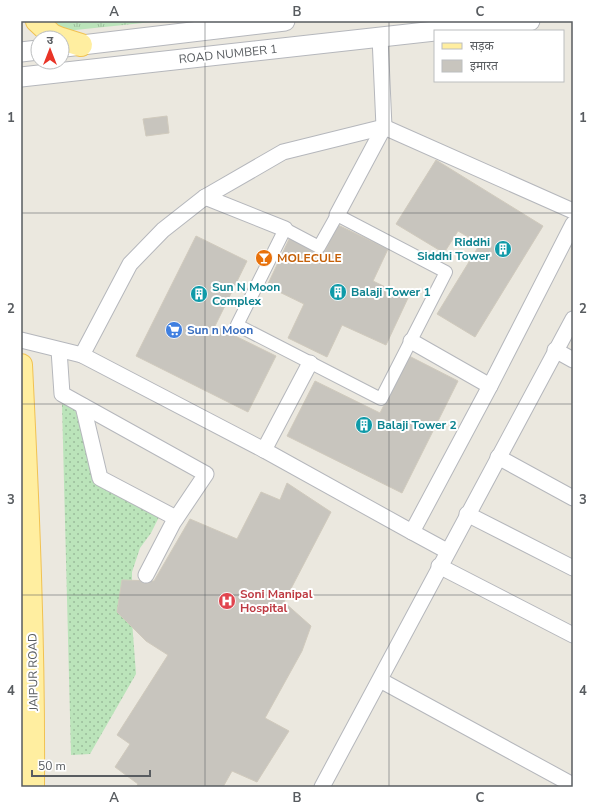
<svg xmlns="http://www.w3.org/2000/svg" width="594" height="808" font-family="'Nunito Sans','Noto Sans Devanagari',sans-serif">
<defs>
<pattern id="grass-dots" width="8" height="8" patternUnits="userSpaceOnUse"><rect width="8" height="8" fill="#bbe4ba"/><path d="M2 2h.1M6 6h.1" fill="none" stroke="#9bbc9b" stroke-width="1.8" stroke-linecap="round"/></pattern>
<pattern id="park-tufts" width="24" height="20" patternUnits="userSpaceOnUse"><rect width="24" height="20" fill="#bbe4ba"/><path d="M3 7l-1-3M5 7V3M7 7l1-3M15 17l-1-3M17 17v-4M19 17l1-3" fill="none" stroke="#9bbc9b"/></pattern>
</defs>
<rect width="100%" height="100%" fill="#ebe8df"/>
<path fill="url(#grass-dots)" d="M 62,404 L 75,409 L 96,483 L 160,515 L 151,533 L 140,548 L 132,572 L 132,621 L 136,674 L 90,754 L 71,755 Z"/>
<path fill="url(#park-tufts)" d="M 42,21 L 162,21 L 56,32 Z"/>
<g fill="#c8c5be" stroke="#d0cabd">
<path d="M 167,116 L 169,133 L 146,136 L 143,119 Z"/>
<path d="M 436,160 L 543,226 L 475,337 L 437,314 L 480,244 L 458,231 L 444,253 L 396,224 Z"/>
<path d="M 338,225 L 388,249 L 373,281 L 408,298 L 386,345 L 342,325 L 327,357 L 288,338 L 304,304 L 267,286 L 291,235 L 325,251 Z"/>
<path d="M 196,236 L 247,261 L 215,326 L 276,356 L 248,412 L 136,356 Z"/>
<path d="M 409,356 L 458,381 L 402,493 L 287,436 L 315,381 L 380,413 Z"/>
<path d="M 287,483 L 331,512 L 284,602 L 311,626 L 302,651 L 265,718 L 289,731 L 257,782 L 232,771 L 223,787 L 136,787 L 138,784 L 115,767 L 130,744 L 117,735 L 168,655 L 146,641 L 117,612 L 122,580 L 154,581 L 190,519 L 237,539 L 261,492 L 280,500 Z"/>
</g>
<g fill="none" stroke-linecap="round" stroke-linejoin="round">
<g stroke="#b5b7bc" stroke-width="14">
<path id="pedestrian" d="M 337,215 L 446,272 L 381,399 L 237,325 L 285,229 L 319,247 Z"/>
</g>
<g stroke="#b5b7bc" stroke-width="17">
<g id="minor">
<path d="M 205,197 L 285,229"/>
<path d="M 573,211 L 384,127 L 283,152 L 205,197 L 163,230 L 130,264 L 82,355 L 264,450 L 412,532 L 490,386 L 573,224"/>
<path d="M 337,215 L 384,127 L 380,37"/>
<path d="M 21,340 L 82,355"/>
<path d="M 411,341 L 490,386"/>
<path d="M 59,350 L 62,394 L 206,474 L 173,523 L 146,575"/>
<path d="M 555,350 L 573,360"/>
<path d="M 83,406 L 100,478 L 176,518"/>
<path d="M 264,450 L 310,363"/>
<path d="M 498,457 L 573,498"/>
<path d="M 467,514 L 573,568"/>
<path d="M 412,532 L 447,551"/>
<path d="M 439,566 L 573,635"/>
<path d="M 380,680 L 571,784"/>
<path d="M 322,787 L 573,319"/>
</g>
</g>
<g stroke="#b5b7bc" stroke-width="21">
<g id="tertiary">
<path d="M 437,31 L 530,21"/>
<path d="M 65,47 L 285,21"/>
<path d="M 21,52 L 38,50"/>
<path d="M 21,77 L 435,31"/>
</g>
</g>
<g stroke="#f1c252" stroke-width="24">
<g id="primary">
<path d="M 37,21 L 52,35 L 59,38"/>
<path d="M 62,39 L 81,45"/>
<path d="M 21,365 C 28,506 34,646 33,787"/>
</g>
</g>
<use href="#pedestrian" stroke="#fff" stroke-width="12"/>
<use href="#minor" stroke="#fff" stroke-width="15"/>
<use href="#tertiary" stroke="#fff" stroke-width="19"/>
<use href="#primary" stroke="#ffeea0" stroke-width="22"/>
</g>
<path fill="none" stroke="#585c60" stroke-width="1" stroke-opacity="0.55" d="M 205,21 L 205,787M 389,21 L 389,787M 21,213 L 573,213M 21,404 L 573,404M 21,595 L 573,595"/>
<defs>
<g id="building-disc" transform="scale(0.9)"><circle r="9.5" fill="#0f9aa8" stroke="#fff"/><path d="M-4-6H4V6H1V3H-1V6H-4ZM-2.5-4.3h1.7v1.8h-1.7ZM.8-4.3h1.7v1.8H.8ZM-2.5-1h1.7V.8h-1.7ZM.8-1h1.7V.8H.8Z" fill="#fff"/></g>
<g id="bar-disc" transform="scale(0.9)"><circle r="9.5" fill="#e8710a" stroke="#fff"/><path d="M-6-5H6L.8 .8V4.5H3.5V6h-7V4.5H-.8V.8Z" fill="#fff"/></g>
<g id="supermarket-disc" transform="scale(0.9)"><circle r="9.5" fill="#3f7fe0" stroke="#fff"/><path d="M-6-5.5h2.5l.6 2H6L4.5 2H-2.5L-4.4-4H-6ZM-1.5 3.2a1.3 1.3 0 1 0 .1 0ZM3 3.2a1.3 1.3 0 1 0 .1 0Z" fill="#fff"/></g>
<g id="hospital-disc" transform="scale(0.9)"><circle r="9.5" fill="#e0444e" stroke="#fff"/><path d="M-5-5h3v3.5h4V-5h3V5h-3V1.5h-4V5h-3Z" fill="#fff"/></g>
</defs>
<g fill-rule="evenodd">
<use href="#building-disc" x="503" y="249"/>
<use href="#bar-disc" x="264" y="258"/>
<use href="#building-disc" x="338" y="292"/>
<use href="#building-disc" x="199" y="294"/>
<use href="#supermarket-disc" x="174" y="330"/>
<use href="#building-disc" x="364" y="425"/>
<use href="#hospital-disc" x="227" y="601"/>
</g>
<g text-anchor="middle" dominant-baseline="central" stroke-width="4" stroke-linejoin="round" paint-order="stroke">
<g font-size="12" fill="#585c60" stroke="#fff">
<text transform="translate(228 54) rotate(-6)">ROAD NUMBER 1</text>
<text transform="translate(33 672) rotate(-91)">JAIPUR ROAD</text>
</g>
<g font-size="12" font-weight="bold" fill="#0d838f" stroke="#fff" text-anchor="start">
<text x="490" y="242" text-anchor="end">Riddhi<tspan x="490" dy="14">Siddhi Tower</tspan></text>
<text x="212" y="287">Sun N Moon<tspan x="212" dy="14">Complex</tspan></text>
<text x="351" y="292">Balaji Tower 1</text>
<text x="377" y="425">Balaji Tower 2</text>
</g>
<g font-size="12" font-weight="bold" fill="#c56008" stroke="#fff" text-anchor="start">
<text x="277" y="258">MOLECULE</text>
</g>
<g font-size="12" font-weight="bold" fill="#366cbe" stroke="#fff" text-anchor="start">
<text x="187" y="330">Sun n Moon</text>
</g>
<g font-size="12" font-weight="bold" fill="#be3a42" stroke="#fff" text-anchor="start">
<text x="240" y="594">Soni Manipal<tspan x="240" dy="14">Hospital</tspan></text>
</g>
</g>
<rect width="594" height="808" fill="none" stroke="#ffffff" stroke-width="44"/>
<rect x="434" y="30" width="130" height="52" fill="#ffffff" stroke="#bcbebf"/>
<rect x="442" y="43" width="20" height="6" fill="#ffeea0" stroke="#bcbebf"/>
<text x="470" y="50" font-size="12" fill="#585c60">सड़क</text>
<rect x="442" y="60" width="20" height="12" fill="#c8c5be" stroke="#bcbebf"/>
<text x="470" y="70" font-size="12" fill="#585c60">इमारत</text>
<g transform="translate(50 50)"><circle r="19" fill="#ffffff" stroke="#bcbebf"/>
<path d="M0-3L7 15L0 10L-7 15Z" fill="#e93427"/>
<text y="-6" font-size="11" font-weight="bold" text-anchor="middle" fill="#585c60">उ</text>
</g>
<path d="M32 770v6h118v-6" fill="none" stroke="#585c60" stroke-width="2"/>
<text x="38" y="770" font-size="12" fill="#585c60" stroke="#ffffff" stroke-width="3" paint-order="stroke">50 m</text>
<rect x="22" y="22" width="550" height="764" fill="none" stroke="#585c60" stroke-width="1.5"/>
<g font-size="13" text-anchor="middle" font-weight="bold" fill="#585c60">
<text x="114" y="16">A</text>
<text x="297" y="16">B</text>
<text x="480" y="16">C</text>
<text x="11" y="122">1</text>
<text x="583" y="122">1</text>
<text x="11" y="313">2</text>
<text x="583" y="313">2</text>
<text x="11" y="504">3</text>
<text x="583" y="504">3</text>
<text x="11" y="695">4</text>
<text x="583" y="695">4</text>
<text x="114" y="802">A</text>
<text x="297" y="802">B</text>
<text x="480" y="802">C</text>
</g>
</svg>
